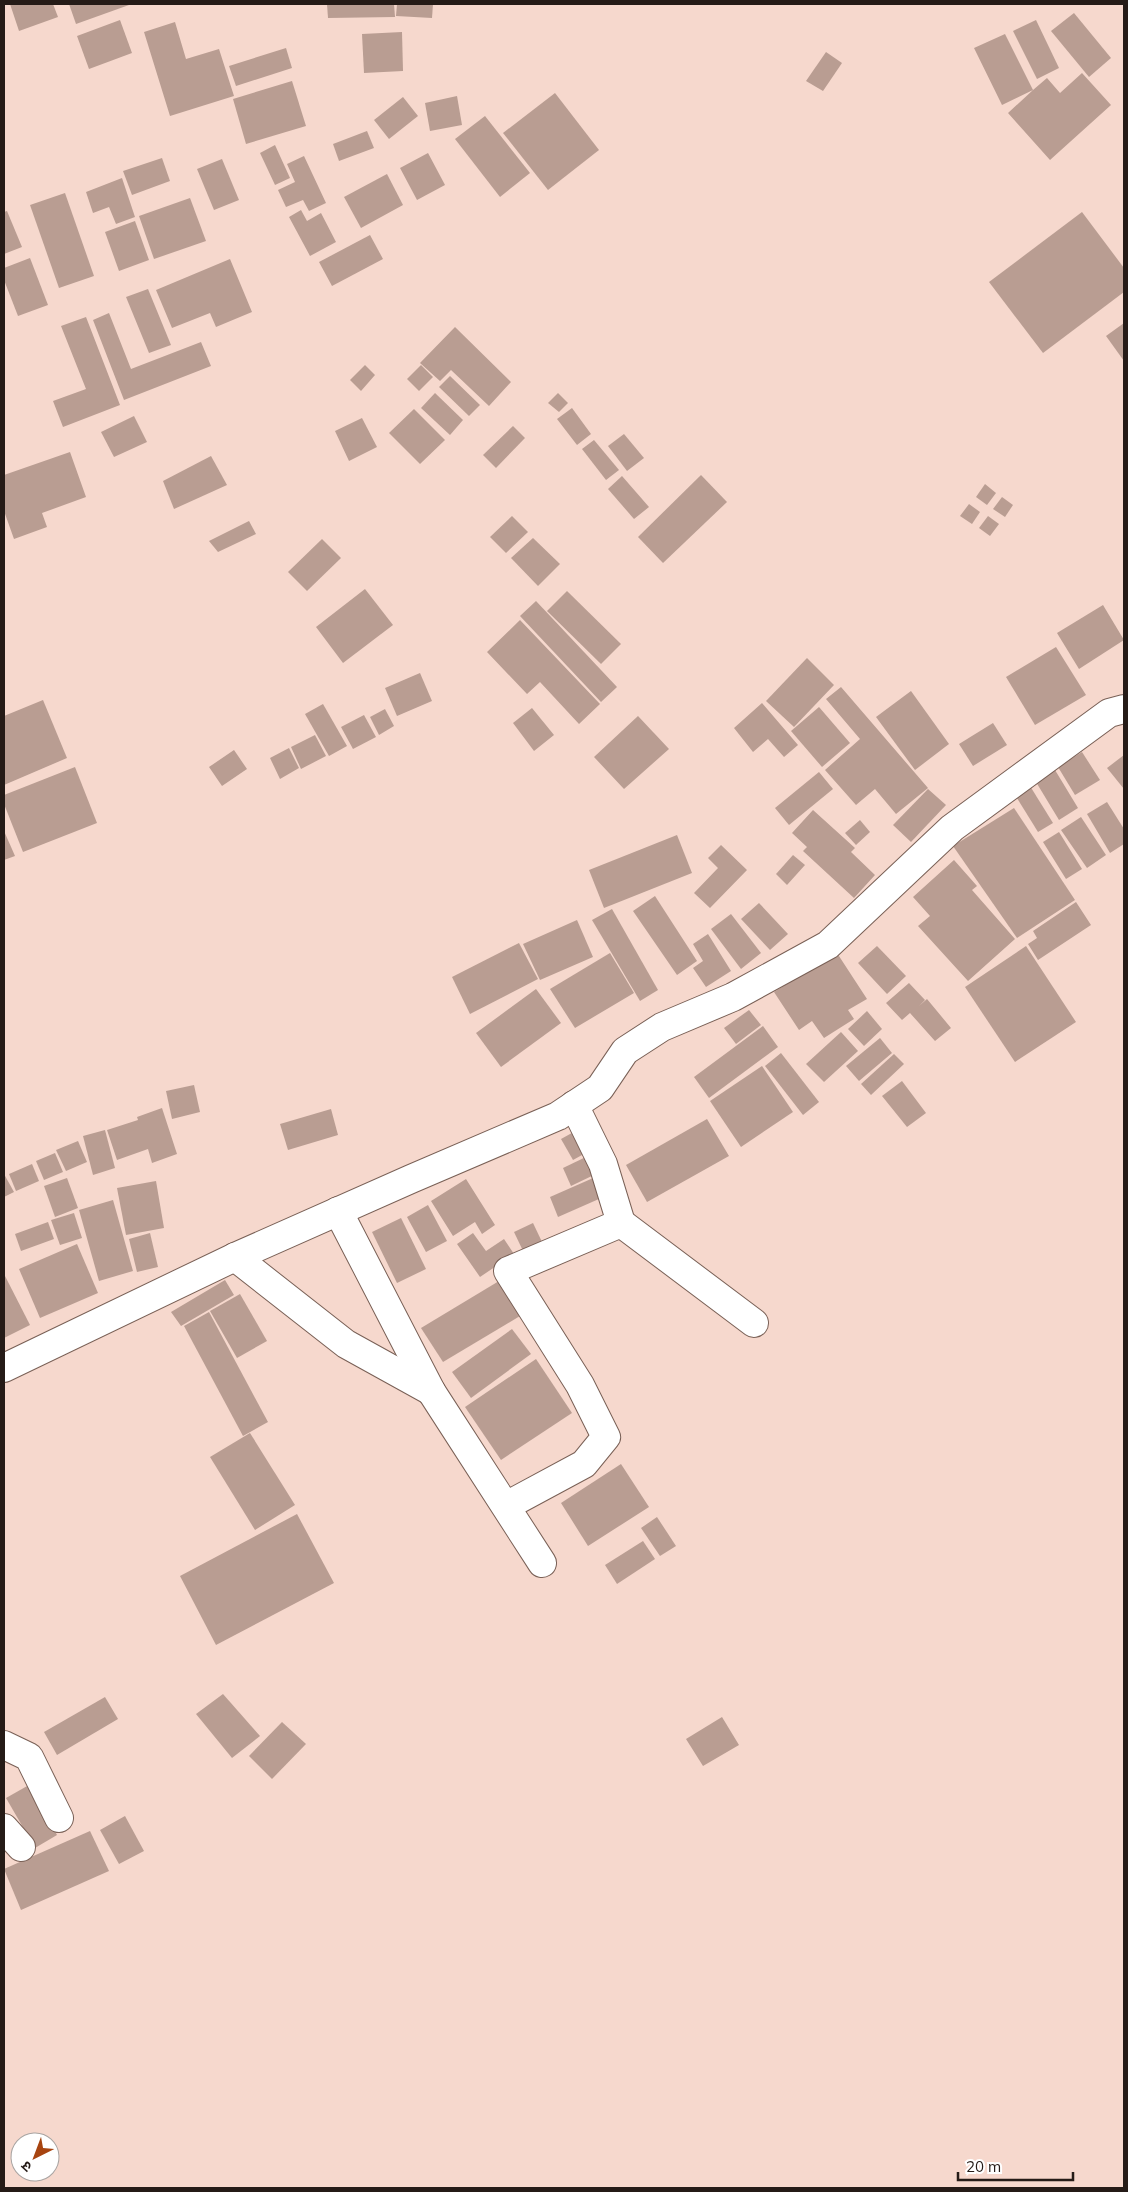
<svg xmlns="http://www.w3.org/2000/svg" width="1128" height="2192" font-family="Mulish,'Noto Sans Devanagari',sans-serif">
<rect width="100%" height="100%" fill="#f6d8cd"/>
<g fill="#b99d92">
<path d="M 10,4 L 53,4 L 58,17 L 19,31 Z"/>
<path d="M 69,4 L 129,4 L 129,5 L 76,24 Z"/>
<path d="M 327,4 L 394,4 L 395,17 L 328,18 Z"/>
<path d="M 397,4 L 433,4 L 432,18 L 396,16 Z"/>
<path d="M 1074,13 L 1111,58 L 1089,77 L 1051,31 Z"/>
<path d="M 120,20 L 132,53 L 89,69 L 77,36 Z"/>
<path d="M 1036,20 L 1059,68 L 1037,79 L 1013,31 Z"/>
<path d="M 175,22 L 186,59 L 219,49 L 234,96 L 170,116 L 144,32 Z"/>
<path d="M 402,32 L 403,71 L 364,73 L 362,34 Z"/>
<path d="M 1005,34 L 1033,90 L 1047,78 L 1060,93 L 1082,73 L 1111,105 L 1050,160 L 1008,113 L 1033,90 L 1002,105 L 974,48 Z"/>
<path d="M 286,48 L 292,68 L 236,86 L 229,66 Z"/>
<path d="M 826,52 L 842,63 L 823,91 L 806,81 Z"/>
<path d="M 292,81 L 306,126 L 246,144 L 233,99 Z"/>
<path d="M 555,93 L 599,150 L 548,190 L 503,133 Z"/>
<path d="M 457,96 L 462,125 L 430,131 L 425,103 Z"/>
<path d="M 403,97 L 418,116 L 389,139 L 374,120 Z"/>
<path d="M 485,116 L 530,173 L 500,197 L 455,139 Z"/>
<path d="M 367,131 L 374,148 L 339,161 L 333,144 Z"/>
<path d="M 275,145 L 290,178 L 275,185 L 260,153 Z"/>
<path d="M 428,153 L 445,185 L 417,200 L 400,168 Z"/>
<path d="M 304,156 L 326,203 L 309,211 L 303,200 L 286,207 L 278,190 L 295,182 L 287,164 Z"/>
<path d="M 162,158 L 170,181 L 132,195 L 123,171 Z"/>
<path d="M 222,159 L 239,200 L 214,210 L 197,169 Z"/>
<path d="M 387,174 L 403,205 L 361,228 L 344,197 Z"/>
<path d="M 122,178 L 135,217 L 116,224 L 109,207 L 93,213 L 86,192 Z"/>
<path d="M 65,193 L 94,276 L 59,288 L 30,205 Z"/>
<path d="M 190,198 L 206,241 L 154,259 L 139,216 Z"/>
<path d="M 301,210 L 307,221 L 321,213 L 336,242 L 310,256 L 289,217 Z"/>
<path d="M 7,211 L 22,247 L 4,254 L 4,212 Z"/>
<path d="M 1082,212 L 1124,268 L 1124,292 L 1043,353 L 989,282 Z"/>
<path d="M 135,221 L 149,260 L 119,271 L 105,232 Z"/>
<path d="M 370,235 L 383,259 L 332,286 L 319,262 Z"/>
<path d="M 30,258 L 48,305 L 18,316 L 4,280 L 4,268 Z"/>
<path d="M 230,259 L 252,312 L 216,327 L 210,313 L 172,328 L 156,290 Z"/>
<path d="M 148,289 L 171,345 L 149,353 L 126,297 Z"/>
<path d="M 109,313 L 131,369 L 201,342 L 211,366 L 124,400 L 93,320 Z"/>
<path d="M 86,317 L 120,405 L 63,427 L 53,401 L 86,389 L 61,326 Z"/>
<path d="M 1124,323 L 1124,361 L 1106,336 Z"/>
<path d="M 455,327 L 511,382 L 489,406 L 451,370 L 440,381 L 420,363 Z"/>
<path d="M 365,365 L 375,375 L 361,391 L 350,380 Z"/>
<path d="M 421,365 L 433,377 L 419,391 L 407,379 Z"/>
<path d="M 450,376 L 480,405 L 469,416 L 439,387 Z"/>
<path d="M 435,393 L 463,420 L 450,435 L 421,408 Z"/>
<path d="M 558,393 L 568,403 L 559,412 L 548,403 Z"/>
<path d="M 572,408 L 591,434 L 577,445 L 557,419 Z"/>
<path d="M 414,409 L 445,440 L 420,464 L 389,433 Z"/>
<path d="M 134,416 L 147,442 L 114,457 L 101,432 Z"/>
<path d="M 362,418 L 377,447 L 349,461 L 335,431 Z"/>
<path d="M 513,426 L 525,438 L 496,468 L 483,455 Z"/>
<path d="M 624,434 L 644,458 L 627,471 L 608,446 Z"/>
<path d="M 594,440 L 619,470 L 606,480 L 582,449 Z"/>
<path d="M 70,452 L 86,497 L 42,513 L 47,527 L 14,539 L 4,511 L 4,475 Z"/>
<path d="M 211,456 L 227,485 L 174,509 L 163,481 Z"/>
<path d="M 701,475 L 727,502 L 663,563 L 638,537 Z"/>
<path d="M 622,476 L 649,507 L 634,519 L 608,489 Z"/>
<path d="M 985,484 L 996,493 L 987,505 L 976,497 Z"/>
<path d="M 1002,497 L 1013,505 L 1005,517 L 993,509 Z"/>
<path d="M 969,504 L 980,512 L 972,524 L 960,516 Z"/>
<path d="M 512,516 L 528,532 L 506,553 L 490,537 Z"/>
<path d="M 988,516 L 999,524 L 990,536 L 979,528 Z"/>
<path d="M 249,521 L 256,534 L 218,552 L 209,541 Z"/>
<path d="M 533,538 L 560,564 L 538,586 L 511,558 Z"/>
<path d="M 322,539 L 341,558 L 307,591 L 288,572 Z"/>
<path d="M 365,589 L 393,625 L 343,663 L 316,627 Z"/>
<path d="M 567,591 L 621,644 L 601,664 L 547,611 Z"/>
<path d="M 536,601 L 617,687 L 601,702 L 520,616 Z"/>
<path d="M 1103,605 L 1124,640 L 1079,669 L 1057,633 Z"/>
<path d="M 520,620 L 600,704 L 579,724 L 540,682 L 527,694 L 487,652 Z"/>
<path d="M 1056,647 L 1086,695 L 1035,725 L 1006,677 Z"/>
<path d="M 807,658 L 834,685 L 794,727 L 766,701 Z"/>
<path d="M 420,673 L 432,701 L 397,716 L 385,688 Z"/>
<path d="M 841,687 L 928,788 L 896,814 L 875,789 L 856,805 L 825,770 L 860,739 L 826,699 Z"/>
<path d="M 911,691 L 949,744 L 915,770 L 876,717 Z"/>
<path d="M 43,700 L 67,758 L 4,785 L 4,716 Z"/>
<path d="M 762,703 L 798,745 L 784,757 L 768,739 L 753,752 L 734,728 Z"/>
<path d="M 323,704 L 347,746 L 329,756 L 305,714 Z"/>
<path d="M 819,707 L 850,743 L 822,767 L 791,731 Z"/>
<path d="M 532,708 L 554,735 L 534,751 L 513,723 Z"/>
<path d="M 385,709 L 394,726 L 379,735 L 370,717 Z"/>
<path d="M 364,715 L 376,737 L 353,749 L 341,727 Z"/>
<path d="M 638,716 L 669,749 L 624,789 L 594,757 Z"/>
<path d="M 993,723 L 1007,745 L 973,766 L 959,744 Z"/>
<path d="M 315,735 L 326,756 L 301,769 L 291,747 Z"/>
<path d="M 289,748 L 299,768 L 280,779 L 270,758 Z"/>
<path d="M 234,750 L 247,769 L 222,786 L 209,767 Z"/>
<path d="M 1082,752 L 1100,780 L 1075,795 L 1058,767 Z"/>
<path d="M 1124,755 L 1124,789 L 1107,768 Z"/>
<path d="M 75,767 L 97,823 L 23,852 L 4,804 L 4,795 Z"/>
<path d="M 1055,770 L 1078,808 L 1059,820 L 1036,782 Z"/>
<path d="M 819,772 L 833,789 L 789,825 L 775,808 Z"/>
<path d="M 1030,786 L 1053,823 L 1038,832 L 1015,795 Z"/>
<path d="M 928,789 L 946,805 L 911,842 L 893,825 Z"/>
<path d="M 1107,802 L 1124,829 L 1124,844 L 1110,853 L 1087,814 Z"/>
<path d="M 1014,808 L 1075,900 L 1017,938 L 953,846 Z"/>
<path d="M 813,810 L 855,848 L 851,852 L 875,875 L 854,898 L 803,851 L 807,847 L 792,833 Z"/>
<path d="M 1081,817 L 1106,855 L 1087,868 L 1061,830 Z"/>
<path d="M 860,820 L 870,832 L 856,845 L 845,833 Z"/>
<path d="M 4,831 L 15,856 L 4,860 Z"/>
<path d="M 1059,832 L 1082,869 L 1066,879 L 1043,842 Z"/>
<path d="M 677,835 L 692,873 L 604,908 L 589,870 Z"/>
<path d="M 721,845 L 747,870 L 710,908 L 694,893 L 718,868 L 708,858 Z"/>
<path d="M 793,855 L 805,865 L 787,885 L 776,874 Z"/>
<path d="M 954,860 L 977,886 L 972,890 L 1015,939 L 968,981 L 918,926 L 930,916 L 913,897 Z"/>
<path d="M 655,896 L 697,961 L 677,975 L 633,911 Z"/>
<path d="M 1076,902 L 1091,925 L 1038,960 L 1028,944 L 1037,938 L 1033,931 Z"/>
<path d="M 759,903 L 788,934 L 770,950 L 741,919 Z"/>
<path d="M 612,909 L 658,990 L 640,1001 L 592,920 Z"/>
<path d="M 731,914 L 761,953 L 741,969 L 711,929 Z"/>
<path d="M 577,920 L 593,957 L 540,980 L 523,944 Z"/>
<path d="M 708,934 L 731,971 L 706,987 L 693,968 L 703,961 L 693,944 Z"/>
<path d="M 519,943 L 538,979 L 470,1014 L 452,977 Z"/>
<path d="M 877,946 L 906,976 L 887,994 L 858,963 Z"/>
<path d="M 1026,946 L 1076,1022 L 1015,1062 L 965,987 Z"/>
<path d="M 610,953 L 634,993 L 575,1028 L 550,989 Z"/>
<path d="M 837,953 L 867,999 L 848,1010 L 854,1019 L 824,1038 L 812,1021 L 799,1030 L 774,992 Z"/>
<path d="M 909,983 L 925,1000 L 919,1006 L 927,999 L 951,1028 L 935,1041 L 910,1013 L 902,1020 L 886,1003 Z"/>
<path d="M 536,989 L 561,1023 L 501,1067 L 476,1033 Z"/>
<path d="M 749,1010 L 761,1025 L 736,1044 L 724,1028 Z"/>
<path d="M 867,1011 L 882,1029 L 864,1046 L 848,1029 Z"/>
<path d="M 763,1026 L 778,1047 L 709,1098 L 694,1077 Z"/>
<path d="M 841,1032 L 858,1051 L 824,1082 L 806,1064 Z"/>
<path d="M 880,1038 L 892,1053 L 859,1081 L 846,1066 Z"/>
<path d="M 781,1053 L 819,1102 L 803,1115 L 765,1066 Z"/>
<path d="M 894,1054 L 904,1064 L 871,1095 L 861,1084 Z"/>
<path d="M 762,1066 L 793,1112 L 741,1147 L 710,1101 Z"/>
<path d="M 902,1081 L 926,1113 L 907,1127 L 882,1096 Z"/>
<path d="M 194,1085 L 200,1112 L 172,1119 L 166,1091 Z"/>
<path d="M 162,1108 L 177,1154 L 152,1163 L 148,1149 L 117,1160 L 107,1130 L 138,1120 L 137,1117 Z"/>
<path d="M 331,1109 L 338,1135 L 288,1150 L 280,1124 Z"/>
<path d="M 707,1119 L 729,1156 L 647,1202 L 626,1165 Z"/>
<path d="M 581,1128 L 593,1149 L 573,1160 L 561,1139 Z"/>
<path d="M 105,1130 L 115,1168 L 93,1175 L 83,1136 Z"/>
<path d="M 78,1141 L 87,1162 L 66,1171 L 56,1150 Z"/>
<path d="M 55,1153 L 63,1172 L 44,1180 L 36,1161 Z"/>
<path d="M 590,1155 L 598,1173 L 571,1186 L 563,1168 Z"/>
<path d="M 32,1164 L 39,1181 L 16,1191 L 9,1174 Z"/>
<path d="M 4,1174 L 14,1192 L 4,1197 Z"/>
<path d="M 600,1175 L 608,1195 L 558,1217 L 550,1197 Z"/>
<path d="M 67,1178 L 78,1208 L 55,1217 L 44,1186 Z"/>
<path d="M 466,1179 L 495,1225 L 482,1234 L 475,1222 L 453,1236 L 431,1201 Z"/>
<path d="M 156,1181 L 164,1228 L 126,1235 L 117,1188 Z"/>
<path d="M 113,1200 L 133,1271 L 99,1281 L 79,1210 Z"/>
<path d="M 428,1205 L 447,1241 L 426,1252 L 407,1217 Z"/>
<path d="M 74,1213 L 82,1238 L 60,1245 L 51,1220 Z"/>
<path d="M 401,1218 L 426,1269 L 397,1283 L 372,1232 Z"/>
<path d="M 48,1222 L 54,1239 L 21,1251 L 15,1234 Z"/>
<path d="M 533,1223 L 543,1244 L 524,1253 L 514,1232 Z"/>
<path d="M 150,1233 L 158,1267 L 137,1272 L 129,1239 Z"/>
<path d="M 473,1233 L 486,1251 L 504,1239 L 514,1254 L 480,1277 L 457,1244 Z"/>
<path d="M 77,1244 L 98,1293 L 40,1318 L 19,1269 Z"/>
<path d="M 4,1274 L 30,1325 L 4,1338 Z"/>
<path d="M 504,1278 L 525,1313 L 443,1362 L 421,1328 Z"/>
<path d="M 225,1280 L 234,1295 L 181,1326 L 171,1312 Z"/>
<path d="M 240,1294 L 267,1341 L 237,1358 L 210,1311 Z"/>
<path d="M 209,1312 L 268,1422 L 243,1436 L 184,1326 Z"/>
<path d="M 512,1329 L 531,1354 L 471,1398 L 452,1372 Z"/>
<path d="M 536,1359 L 572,1413 L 501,1460 L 465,1407 Z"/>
<path d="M 250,1433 L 295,1505 L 255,1530 L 210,1457 Z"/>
<path d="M 621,1464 L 649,1507 L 588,1546 L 561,1503 Z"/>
<path d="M 297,1514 L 334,1583 L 216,1645 L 180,1576 Z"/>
<path d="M 657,1517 L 676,1546 L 660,1556 L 641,1528 Z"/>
<path d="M 643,1541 L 655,1559 L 617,1584 L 605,1565 Z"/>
<path d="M 223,1694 L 260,1736 L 232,1758 L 196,1714 Z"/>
<path d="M 105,1697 L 118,1719 L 57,1755 L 44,1732 Z"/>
<path d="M 722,1717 L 739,1745 L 703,1766 L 686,1739 Z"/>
<path d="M 282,1722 L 306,1744 L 272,1779 L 249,1756 Z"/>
<path d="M 29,1785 L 57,1835 L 35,1848 L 6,1798 Z"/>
<path d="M 125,1816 L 144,1851 L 119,1864 L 100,1830 Z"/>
<path d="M 90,1831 L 109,1871 L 21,1910 L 4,1869 Z"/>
</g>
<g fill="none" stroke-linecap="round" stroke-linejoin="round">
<g stroke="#796056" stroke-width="30">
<g id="street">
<path d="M 338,1211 L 431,1391 L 542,1563"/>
<path d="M 621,1223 L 754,1323"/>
<path d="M 235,1257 L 346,1344 L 431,1391"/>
<path d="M 506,1506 L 584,1464 L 606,1437 L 580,1385 L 508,1271 L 621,1223 L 603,1164 L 574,1105"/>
<path d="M 4,1745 L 29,1757 L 59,1818"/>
<path d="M 4,1828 L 21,1847"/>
</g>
</g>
<g stroke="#796056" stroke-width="30">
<path id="secondary" d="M 4,1368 L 235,1257 L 411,1179 L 558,1116 L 600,1088 L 625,1051 L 662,1027 L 733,997 L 828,945 L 952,828 L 1109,713 L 1124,709"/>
</g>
<use href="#street" stroke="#fff" stroke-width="28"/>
<use href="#secondary" stroke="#fff" stroke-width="28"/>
</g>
<rect width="1128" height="2192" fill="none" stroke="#251b17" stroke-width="10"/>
<g transform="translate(35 2157) rotate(222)"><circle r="24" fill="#ffffff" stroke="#a8a4a2"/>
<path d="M0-4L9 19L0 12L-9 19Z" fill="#a74410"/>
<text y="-8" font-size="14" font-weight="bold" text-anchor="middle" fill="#251b17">उ</text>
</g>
<path d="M958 2172v8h115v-8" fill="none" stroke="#251b17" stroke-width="2.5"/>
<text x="966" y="2172" font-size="15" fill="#251b17" stroke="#ffffff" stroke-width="4" paint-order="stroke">20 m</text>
</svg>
